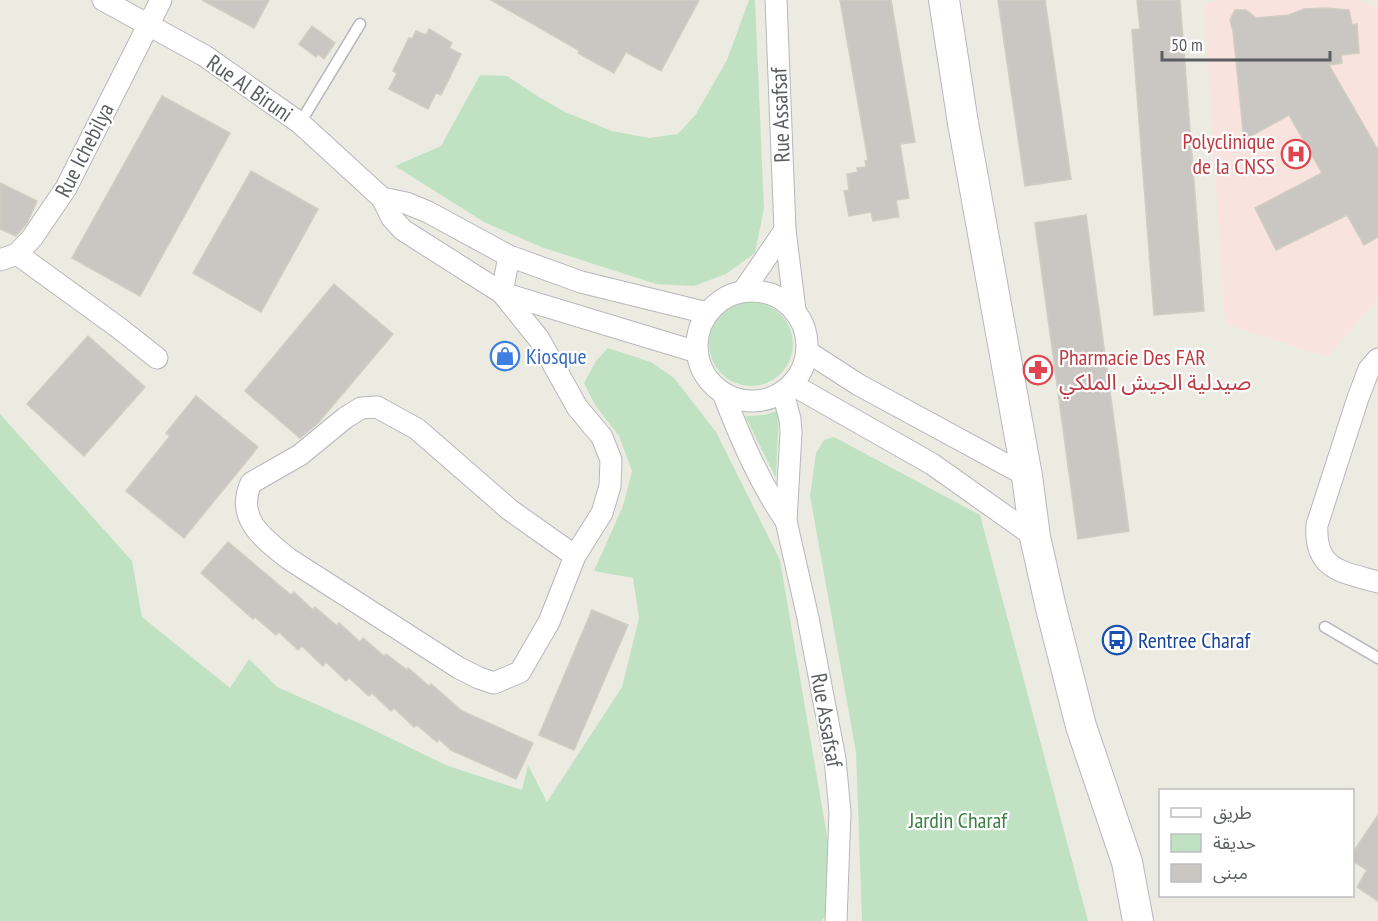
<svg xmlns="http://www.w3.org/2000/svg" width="1378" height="921" font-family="'PT Sans Narrow','Noto Sans Arabic',sans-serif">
<rect width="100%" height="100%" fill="#ecebe2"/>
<path fill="#f9e3df" d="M 1220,0 L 1358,0 L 1378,8 L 1378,299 L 1327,357 L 1225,324 L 1204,4 Z"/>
<g fill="#c0e2c3">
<path d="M 749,0 L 755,0 L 764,209 L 755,253 L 726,274 L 694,286 L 656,284 L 541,247 L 484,222 L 395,166 L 441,146 L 480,75 L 507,76 L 539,97 L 565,112 L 612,131 L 649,138 L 678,134 L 696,114 L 727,60 Z"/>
<circle cx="751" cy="344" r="42"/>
<path d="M 608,348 L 651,362 L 674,378 L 716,432 L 780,560 L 828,842 L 826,915 L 822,921 L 0,921 L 0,414 L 132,561 L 142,617 L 230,688 L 249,659 L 277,687 L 363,725 L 448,766 L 522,790 L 528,765 L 547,802 L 622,687 L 639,618 L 633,578 L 594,571 L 623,506 L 632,471 L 619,436 L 595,405 L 584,383 L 596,361 Z"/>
<path d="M 779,410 L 776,478 L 745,416 L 765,415 Z"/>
<path d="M 834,437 L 980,515 L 1088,921 L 862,921 L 856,752 L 810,496 L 816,453 L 824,440 Z"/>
</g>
<g fill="#cac7c2" stroke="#d0cdc1" stroke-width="1.5">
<path d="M 202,0 L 269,0 L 254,28 Z"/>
<path d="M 491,0 L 699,0 L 661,71 L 626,52 L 614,73 L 578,53 L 580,51 Z"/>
<path d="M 840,0 L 891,0 L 915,142 L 900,144 L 909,198 L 896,200 L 899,217 L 873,221 L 871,212 L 849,216 L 844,191 L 849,190 L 847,174 L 858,172 L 857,168 L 866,167 L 865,161 L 868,160 Z"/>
<path d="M 998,0 L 1045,0 L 1071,179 L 1025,186 Z"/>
<path d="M 1137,0 L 1180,0 L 1204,311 L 1154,315 L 1132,30 L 1140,29 Z"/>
<path d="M 1324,8 L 1349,10 L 1352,25 L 1357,24 L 1359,53 L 1341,55 L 1342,63 L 1329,65 L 1378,150 L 1378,237 L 1364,245 L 1347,215 L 1276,250 L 1255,208 L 1322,173 L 1289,115 L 1244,140 L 1233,31 L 1230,20 L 1235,10 L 1246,10 L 1256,18 L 1289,15 L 1304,9 Z"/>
<path d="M 312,26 L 335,43 L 324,59 L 318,54 L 316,57 L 299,44 Z"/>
<path d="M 429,29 L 452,43 L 449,48 L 461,54 L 441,95 L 436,93 L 428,109 L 389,89 L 397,73 L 393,71 L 409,38 L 412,39 L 416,31 L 426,35 Z"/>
<path d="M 162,96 L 230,133 L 140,296 L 72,258 Z"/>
<path d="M 251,171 L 318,209 L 261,312 L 193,273 Z"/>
<path d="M 0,183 L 37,201 L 27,223 L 16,236 L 0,229 Z"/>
<path d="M 1086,215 L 1129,531 L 1078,539 L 1035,223 Z"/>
<path d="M 334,284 L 393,334 L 318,423 L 300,438 L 245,391 Z"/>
<path d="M 88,336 L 145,387 L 84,456 L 27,404 Z"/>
<path d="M 196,396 L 258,447 L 184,538 L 126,491 L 170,436 L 166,433 Z"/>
<path d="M 228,542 L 291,595 L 294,592 L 313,610 L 315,607 L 337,626 L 339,623 L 360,642 L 363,638 L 384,656 L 386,654 L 407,670 L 408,668 L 429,686 L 431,684 L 462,711 L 533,743 L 516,779 L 451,750 L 439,739 L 437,742 L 417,725 L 414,727 L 394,708 L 391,711 L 372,693 L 369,696 L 349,678 L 346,681 L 326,662 L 323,666 L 302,646 L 298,650 L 279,632 L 276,635 L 255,617 L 253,619 L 201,573 Z"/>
<path d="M 592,610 L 628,625 L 574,750 L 539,735 Z"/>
<path d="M 1378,815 L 1378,901 L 1357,887 L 1367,870 L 1353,861 L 1353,852 Z"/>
</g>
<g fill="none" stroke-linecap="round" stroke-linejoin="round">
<g stroke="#b5b7bc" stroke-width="13">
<g id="service">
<path d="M 300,123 L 360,24"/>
<path d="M 1325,627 L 1378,658"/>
</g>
</g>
<g stroke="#b5b7bc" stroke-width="23">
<g id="minor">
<path d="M 103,0 L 205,56 L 300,123 L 382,198 L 392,218 L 403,230 L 502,293 L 697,352"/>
<path d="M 776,0 L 785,230 L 795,310"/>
<path d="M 382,198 L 406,203 L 428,212 L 509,256 L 581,282 L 707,313"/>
<path d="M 17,254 L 119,328 L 157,358"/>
<path d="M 509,256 L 502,293 L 539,339 L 577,407 L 602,437 L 611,460 L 610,486 L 602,513 L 575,556 L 549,622 L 520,672 L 494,683 L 479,678 L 459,668 L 289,559 C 264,539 235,519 251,483 L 300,455 L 345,418 L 361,408 L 377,407 L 417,429 L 510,510 L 575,556"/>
<path d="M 0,260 L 17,254 L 32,238 L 66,188 L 161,0"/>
<path d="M 744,290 L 785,230"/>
<circle cx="752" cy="346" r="55"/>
<path d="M 808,352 L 859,385 L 1027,476"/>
<path d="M 1378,359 L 1369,369 L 1358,398 L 1317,525 C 1314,570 1342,572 1378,582"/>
<path d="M 793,385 L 932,464 L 1035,537"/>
<path d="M 723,393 C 740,437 759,482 786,521"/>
<path d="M 783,393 L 790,419 L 791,433 L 786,521 L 808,618 L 835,759 L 840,812 L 836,921"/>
</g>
</g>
<g stroke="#b6b8bd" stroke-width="32">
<path id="secondary" d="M 944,0 L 963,123 L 1027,476 L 1035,537 L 1051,608 L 1081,726 L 1127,862 L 1138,921"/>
</g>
<use href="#service" stroke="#fff" stroke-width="10"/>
<use href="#minor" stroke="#fff" stroke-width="21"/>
<use href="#secondary" stroke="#fff" stroke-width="30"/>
</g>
<defs>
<g id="hospital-ring" transform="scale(1.5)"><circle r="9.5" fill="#fff" stroke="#e0444e" stroke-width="1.5"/><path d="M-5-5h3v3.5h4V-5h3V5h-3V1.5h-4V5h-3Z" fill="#e0444e"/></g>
<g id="shop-ring" transform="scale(1.5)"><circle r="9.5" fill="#fff" stroke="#3f7fe0" stroke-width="1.5"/><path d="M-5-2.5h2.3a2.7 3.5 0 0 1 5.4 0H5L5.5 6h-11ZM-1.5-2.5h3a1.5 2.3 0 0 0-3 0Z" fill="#3f7fe0"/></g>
<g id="pharmacy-ring" transform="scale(1.5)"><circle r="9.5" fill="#fff" stroke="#e0444e" stroke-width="1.5"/><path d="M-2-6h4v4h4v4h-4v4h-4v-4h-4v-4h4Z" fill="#e0444e"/></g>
<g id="bus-ring" transform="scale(1.5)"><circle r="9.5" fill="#fff" stroke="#1a4fb4" stroke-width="1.5"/><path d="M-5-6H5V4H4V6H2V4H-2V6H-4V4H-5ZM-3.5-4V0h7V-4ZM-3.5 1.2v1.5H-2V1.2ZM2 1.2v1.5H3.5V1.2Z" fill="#1a4fb4"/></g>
</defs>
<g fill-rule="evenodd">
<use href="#hospital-ring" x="1296" y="154"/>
<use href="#shop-ring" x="505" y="356"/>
<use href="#pharmacy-ring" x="1038" y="370"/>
<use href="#bus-ring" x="1117" y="640"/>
</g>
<g text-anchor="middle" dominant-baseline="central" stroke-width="4.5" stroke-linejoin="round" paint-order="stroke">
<g font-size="22" fill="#5a5d62" stroke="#fff">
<text transform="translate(250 88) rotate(35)">Rue Al Biruni</text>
<text transform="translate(780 115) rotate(-92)">Rue Assafsaf</text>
<text transform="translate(84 150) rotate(-63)">Rue Ichebilya</text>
<text transform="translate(827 720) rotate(80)">Rue Assafsaf</text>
</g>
<g font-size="22" fill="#be3a42" stroke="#fff" text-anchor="end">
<text x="1275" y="141">Polyclinique<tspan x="1275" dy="25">de la CNSS</tspan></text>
<text x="1059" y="357" text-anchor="start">Pharmacie Des FAR<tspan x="1059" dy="25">صيدلية الجيش الملكي</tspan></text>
</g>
<g font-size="22" fill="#366cbe" stroke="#fff" text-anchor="start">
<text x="526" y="356">Kiosque</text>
</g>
<g font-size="22" fill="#164399" stroke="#fff" text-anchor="start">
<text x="1138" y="640">Rentree Charaf</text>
</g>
<g font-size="22" fill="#3b8043" stroke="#fff">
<text x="958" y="820">Jardin Charaf</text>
</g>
</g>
<rect x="1159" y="789" width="195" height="108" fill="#ffffff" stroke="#bdbec0" stroke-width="1.5"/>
<rect x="1171" y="808" width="30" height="9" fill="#ffffff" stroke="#bdbec0" stroke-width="1.5"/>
<text x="1213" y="819" font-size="18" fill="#5a5d62">طريق</text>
<rect x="1171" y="834" width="30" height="18" fill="#c0e2c3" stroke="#bdbec0" stroke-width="1.5"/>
<text x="1213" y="849" font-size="18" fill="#5a5d62">حديقة</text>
<rect x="1171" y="864" width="30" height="18" fill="#cac7c2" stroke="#bdbec0" stroke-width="1.5"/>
<text x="1213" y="879" font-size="18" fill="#5a5d62">مبنى</text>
<path d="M1162 51v9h168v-9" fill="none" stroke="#5a5d62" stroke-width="3"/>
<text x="1171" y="51" font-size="18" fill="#5a5d62" stroke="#ffffff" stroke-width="4.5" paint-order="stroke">50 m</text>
</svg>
